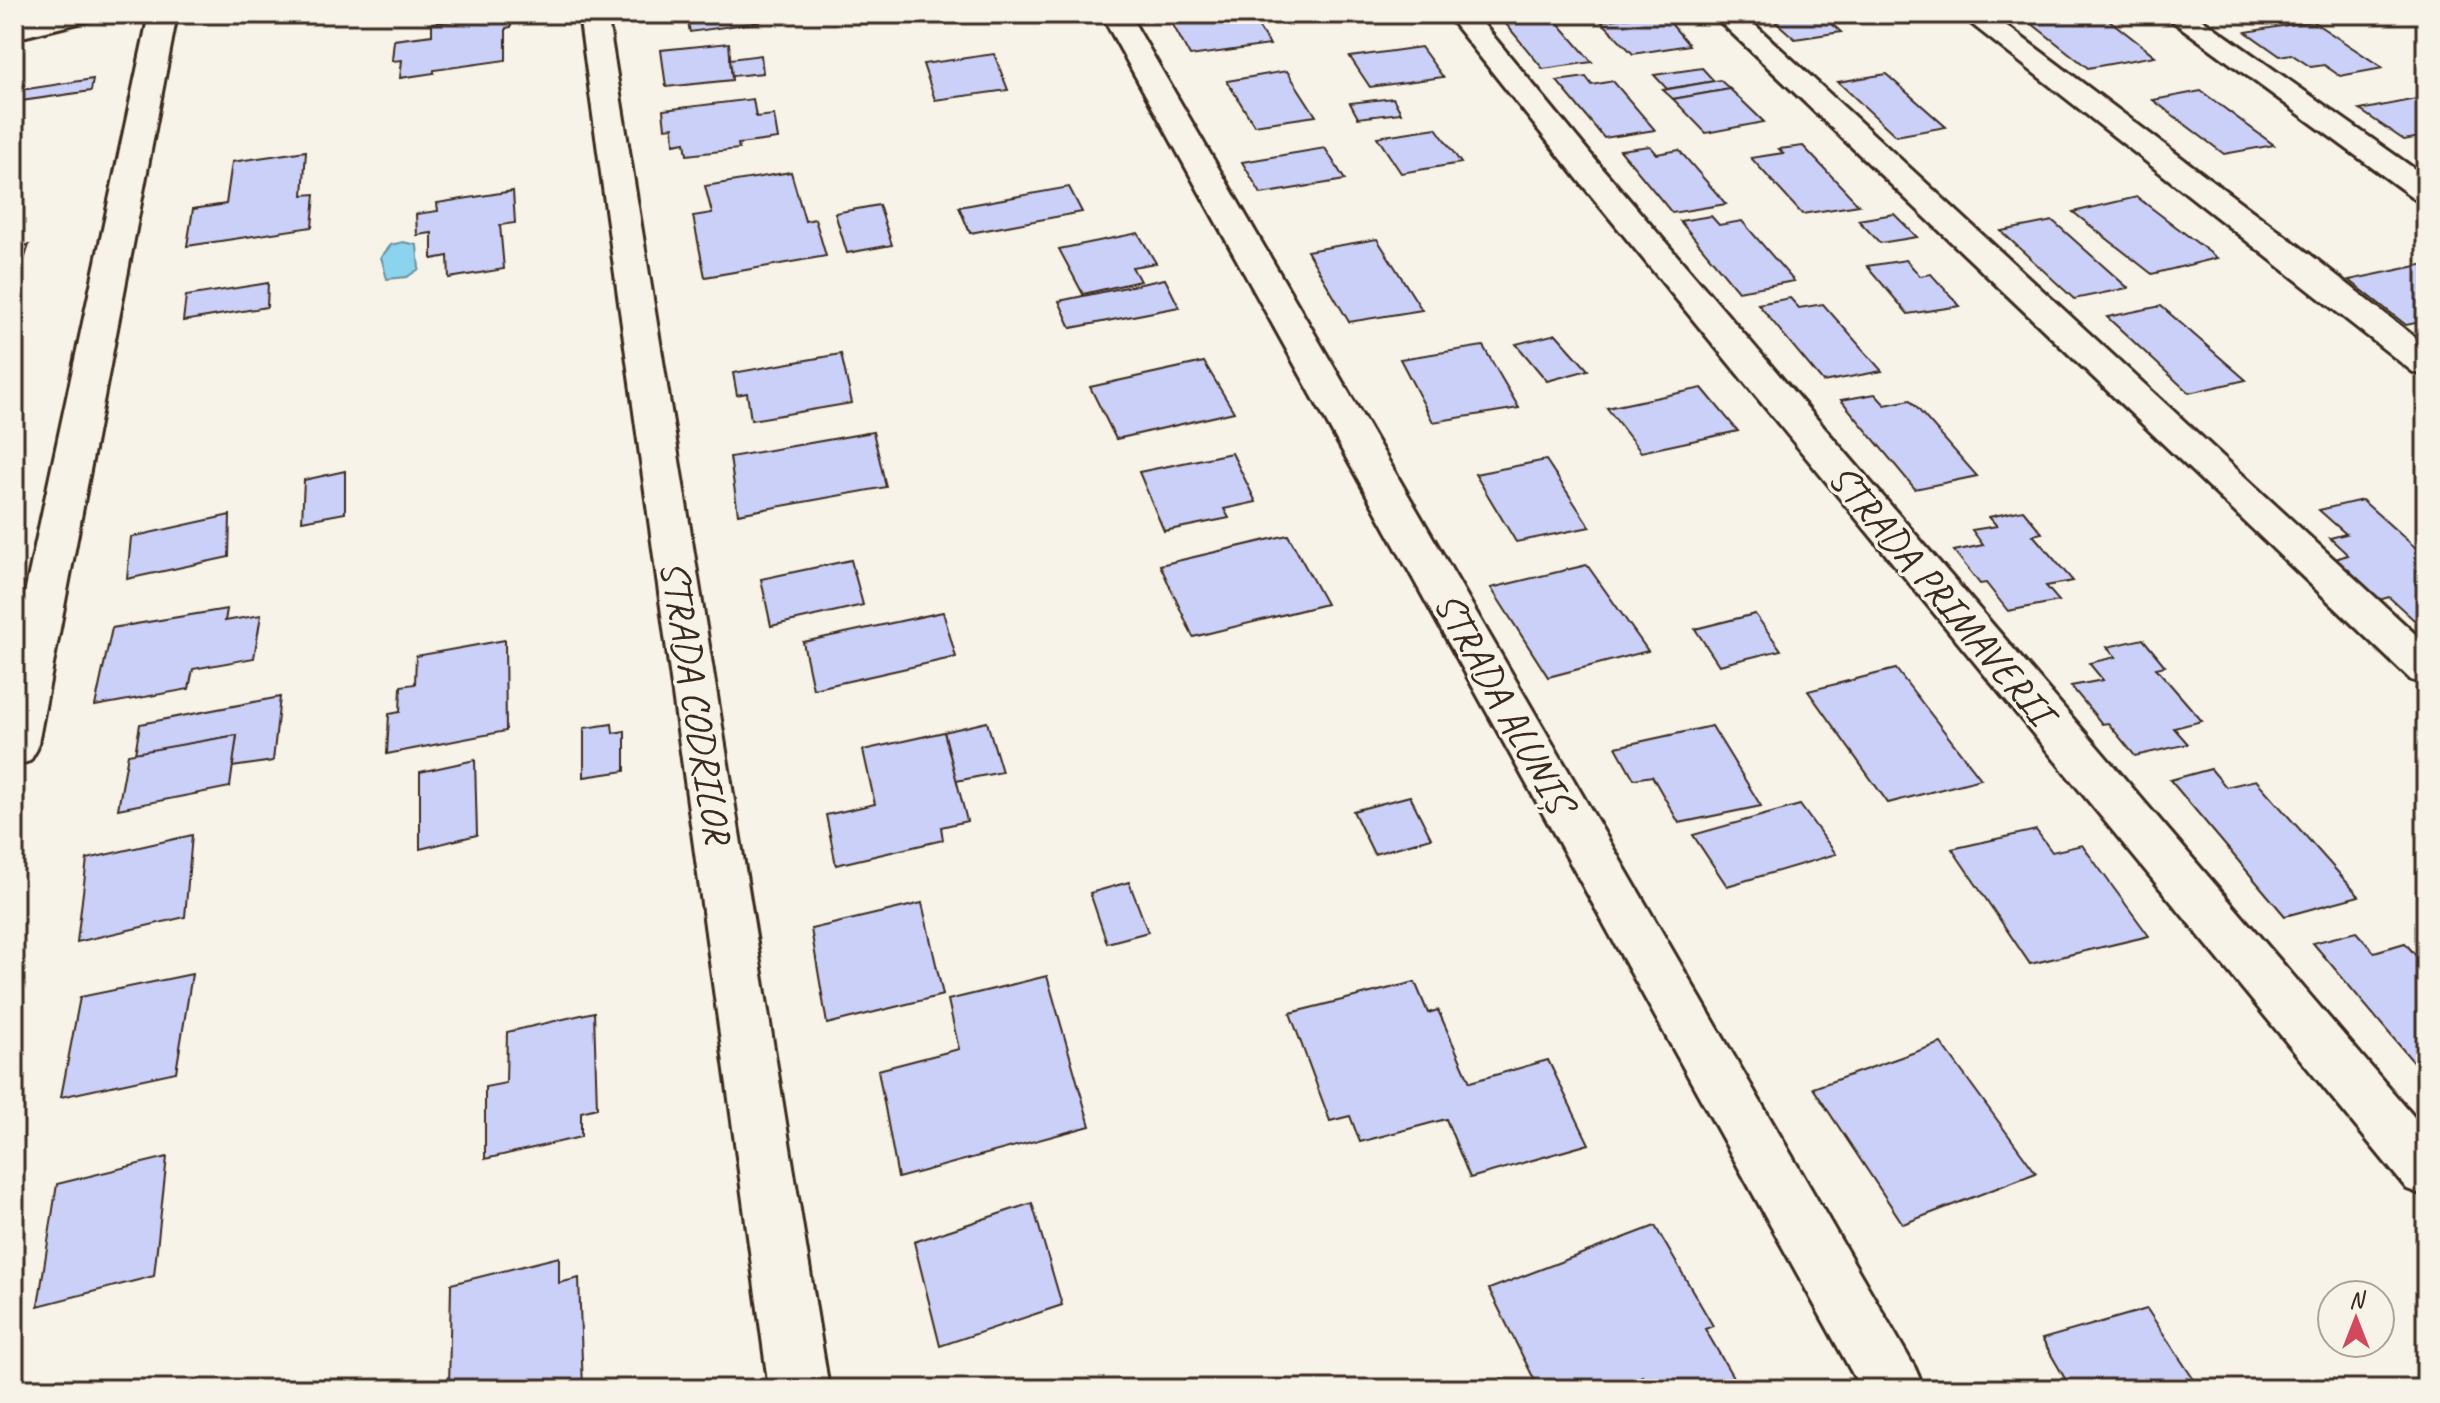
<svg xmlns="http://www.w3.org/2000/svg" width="2440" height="1403" font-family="Caveat,sans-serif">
<rect width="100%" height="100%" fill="#f7f3e8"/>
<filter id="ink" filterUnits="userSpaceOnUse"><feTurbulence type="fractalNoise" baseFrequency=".0125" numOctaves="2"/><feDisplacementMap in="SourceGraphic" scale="16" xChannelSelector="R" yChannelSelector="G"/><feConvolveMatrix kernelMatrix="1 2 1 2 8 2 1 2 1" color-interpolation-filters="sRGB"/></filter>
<g filter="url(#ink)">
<path fill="#8cd3ed" stroke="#6c8f9a" stroke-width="2" d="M 403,242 L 417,245 L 419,269 L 407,277 L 387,279 L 381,257 L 391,245 Z"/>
<g fill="#cbd0f9" stroke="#3b2a1e" stroke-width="2">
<path d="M 686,14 L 758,14 L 760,22 L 690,32 Z"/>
<path d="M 1239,14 L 1250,14 L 1270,45 L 1190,56 L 1172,23 Z"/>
<path d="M 1529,14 L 1535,21 L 1554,18 L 1592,62 L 1543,69 L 1501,18 Z"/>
<path d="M 1595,14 L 1649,14 L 1601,21 Z"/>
<path d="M 1658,14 L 1668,20 L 1689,45 L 1633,54 L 1601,21 Z"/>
<path d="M 1767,14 L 1821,14 L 1841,32 L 1795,39 Z"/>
<path d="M 2036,14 L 2097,14 L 2108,19 L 2155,56 L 2088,68 L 2022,16 Z"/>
<path d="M 511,16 L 511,27 L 506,28 L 506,60 L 434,70 L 434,73 L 400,78 L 402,60 L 392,61 L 394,40 L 432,35 L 432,23 Z"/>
<path d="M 2312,21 L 2383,68 L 2340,76 L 2324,65 L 2311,67 L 2291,54 L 2280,56 L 2246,32 Z"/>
<path d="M 729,43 L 732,80 L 666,87 L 661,50 Z"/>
<path d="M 1421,47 L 1443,77 L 1370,87 L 1350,57 Z"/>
<path d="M 994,54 L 1008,90 L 935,100 L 923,64 Z"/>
<path d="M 761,55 L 763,73 L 732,76 L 730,59 Z"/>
<path d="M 1702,68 L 1714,81 L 1667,89 L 1654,75 Z"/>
<path d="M 1287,71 L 1316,116 L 1254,125 L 1227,81 Z"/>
<path d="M 1886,74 L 1946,127 L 1896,136 L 1838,82 Z"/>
<path d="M 1586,77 L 1592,85 L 1613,81 L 1655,130 L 1604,138 L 1557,81 Z"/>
<path d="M 93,79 L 91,91 L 14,102 L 14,91 Z"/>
<path d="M 1720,80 L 1730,89 L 1673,99 L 1663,90 Z"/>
<path d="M 1730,89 L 1764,122 L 1706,133 L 1673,99 Z"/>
<path d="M 2201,91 L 2274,145 L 2224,154 L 2153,100 Z"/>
<path d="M 1393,98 L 1401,113 L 1358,118 L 1350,103 Z"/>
<path d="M 2421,98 L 2426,102 L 2426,136 L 2404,140 L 2360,110 Z"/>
<path d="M 753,99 L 756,117 L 774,115 L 778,139 L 738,144 L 739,149 L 687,155 L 685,142 L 674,144 L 673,127 L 665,128 L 663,110 Z"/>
<path d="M 1436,128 L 1461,163 L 1401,173 L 1377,137 Z"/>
<path d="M 1650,146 L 1657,154 L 1679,150 L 1726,204 L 1672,213 L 1620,150 Z"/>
<path d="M 1803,146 L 1859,205 L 1802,214 L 1751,158 L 1783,153 L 1779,149 Z"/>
<path d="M 1325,148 L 1345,180 L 1261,194 L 1242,162 Z"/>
<path d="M 306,151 L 303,195 L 315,194 L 312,227 L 187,246 L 193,209 L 226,204 L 232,162 Z"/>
<path d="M 791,172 L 805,221 L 815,219 L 826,256 L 705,277 L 693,216 L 712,213 L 705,186 Z"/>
<path d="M 1069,187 L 1082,212 L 970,233 L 959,207 Z"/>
<path d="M 513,191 L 515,223 L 500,225 L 504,269 L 449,278 L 448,256 L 432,259 L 432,233 L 417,235 L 416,214 L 438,211 L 437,203 Z"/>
<path d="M 2137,197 L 2217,258 L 2152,274 L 2073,212 Z"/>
<path d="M 879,205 L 892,245 L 847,253 L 835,213 Z"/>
<path d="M 1894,214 L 1917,237 L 1880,243 L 1858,220 Z"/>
<path d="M 1711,216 L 1719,225 L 1742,221 L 1794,281 L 1738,291 L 1680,221 Z"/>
<path d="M 2053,221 L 2128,288 L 2074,299 L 2001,231 Z"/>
<path d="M 1138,233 L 1156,263 L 1132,267 L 1140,281 L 1083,294 L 1059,249 Z"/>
<path d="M 1377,239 L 1422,310 L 1349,322 L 1307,251 Z"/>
<path d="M 29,245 L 18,278 L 14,278 L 14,246 Z"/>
<path d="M 1906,260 L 1920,276 L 1931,274 L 1960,306 L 1908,314 L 1867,266 Z"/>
<path d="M 2426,264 L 2426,321 L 2406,325 L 2349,280 Z"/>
<path d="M 1165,279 L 1179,307 L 1071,328 L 1059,301 Z"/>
<path d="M 268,283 L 267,307 L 183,321 L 186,296 Z"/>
<path d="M 1790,298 L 1799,308 L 1823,304 L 1882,371 L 1823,382 L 1758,304 Z"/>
<path d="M 2161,306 L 2246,380 L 2189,393 L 2107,317 Z"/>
<path d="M 1556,334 L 1588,370 L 1547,381 L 1516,344 Z"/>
<path d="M 1483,346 L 1519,408 L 1433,422 L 1400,359 Z"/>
<path d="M 841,354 L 852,403 L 751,420 L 747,393 L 737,395 L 733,373 Z"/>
<path d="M 1204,362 L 1234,412 L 1116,439 L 1090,387 Z"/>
<path d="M 1702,388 L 1738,431 L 1641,452 L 1607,408 Z"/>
<path d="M 1875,394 L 1885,405 L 1910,400 L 1977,476 L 1915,489 L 1841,400 Z"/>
<path d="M 873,432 L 886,487 L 738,514 L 730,457 Z"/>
<path d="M 1232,453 L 1256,502 L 1224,509 L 1229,518 L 1164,531 L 1139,472 Z"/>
<path d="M 1546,460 L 1590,527 L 1516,542 L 1475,474 Z"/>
<path d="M 345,471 L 345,513 L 302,521 L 304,480 Z"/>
<path d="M 2362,500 L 2426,557 L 2426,617 L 2414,620 L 2389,597 L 2379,600 L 2335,559 L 2348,555 L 2330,538 L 2346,534 L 2319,510 Z"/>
<path d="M 2023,510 L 2042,533 L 2033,535 L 2073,581 L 2046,586 L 2059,601 L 2008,611 L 1986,583 L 1980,584 L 1954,551 L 1983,545 L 1972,530 L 1997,526 L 1989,517 Z"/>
<path d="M 230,515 L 229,557 L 127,579 L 131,537 Z"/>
<path d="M 1288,535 L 1326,604 L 1193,637 L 1160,565 Z"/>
<path d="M 851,560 L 863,605 L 771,626 L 761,579 Z"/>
<path d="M 1587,565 L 1648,651 L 1548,677 L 1491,588 Z"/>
<path d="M 227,609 L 225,621 L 261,615 L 254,658 L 193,669 L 189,689 L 95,706 L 112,628 Z"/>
<path d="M 943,612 L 956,657 L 813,689 L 803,642 Z"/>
<path d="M 1755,614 L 1781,650 L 1719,665 L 1695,629 Z"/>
<path d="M 2143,639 L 2165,666 L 2156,668 L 2202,721 L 2174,728 L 2188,744 L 2135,756 L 2108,723 L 2102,724 L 2071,686 L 2103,680 L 2089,663 L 2116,657 L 2107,647 Z"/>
<path d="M 505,640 L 506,731 L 387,754 L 389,714 L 400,712 L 401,686 L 415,684 L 416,656 Z"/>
<path d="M 1896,669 L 1981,779 L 1888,803 L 1808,691 Z"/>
<path d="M 280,697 L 273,761 L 232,767 L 237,735 L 135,754 L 140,724 Z"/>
<path d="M 987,722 L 1002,772 L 956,781 L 944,732 Z"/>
<path d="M 612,724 L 613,733 L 625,731 L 625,771 L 584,777 L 584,728 Z"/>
<path d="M 1712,726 L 1761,806 L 1679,823 L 1652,776 L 1634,779 L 1616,747 Z"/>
<path d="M 944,732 L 967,821 L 941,827 L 943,840 L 836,865 L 826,815 L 875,804 L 863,750 Z"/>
<path d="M 237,735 L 230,787 L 118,809 L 128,754 Z"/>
<path d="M 475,760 L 477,835 L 420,849 L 420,772 Z"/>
<path d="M 2211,769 L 2226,787 L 2256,780 L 2359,896 L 2285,916 L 2170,780 Z"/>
<path d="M 1410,796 L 1431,838 L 1374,854 L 1353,811 Z"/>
<path d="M 1800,805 L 1836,854 L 1727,886 L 1693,835 Z"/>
<path d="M 2036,830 L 2052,852 L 2082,845 L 2149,936 L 2030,964 L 1952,849 Z"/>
<path d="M 192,835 L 185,917 L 77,942 L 87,859 Z"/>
<path d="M 1129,882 L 1148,932 L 1107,943 L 1090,893 Z"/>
<path d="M 922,903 L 943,995 L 827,1024 L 811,929 Z"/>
<path d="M 2356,932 L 2374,952 L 2405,943 L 2426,967 L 2426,1077 L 2313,943 Z"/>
<path d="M 192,974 L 176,1072 L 61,1097 L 80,997 Z"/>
<path d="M 1047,976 L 1090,1126 L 898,1178 L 878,1070 L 959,1049 L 948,1000 Z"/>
<path d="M 1415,982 L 1428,1013 L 1438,1010 L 1470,1082 L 1548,1060 L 1589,1144 L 1470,1178 L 1446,1119 L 1360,1142 L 1350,1116 L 1330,1121 L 1290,1013 Z"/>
<path d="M 594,1012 L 597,1108 L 581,1112 L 581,1137 L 485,1159 L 485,1087 L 506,1083 L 507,1032 Z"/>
<path d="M 1941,1043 L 2036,1173 L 1903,1224 L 1813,1088 Z"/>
<path d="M 167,1157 L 154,1276 L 38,1306 L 57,1184 Z"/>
<path d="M 1032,1203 L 1062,1305 L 940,1346 L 914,1242 Z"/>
<path d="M 1655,1226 L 1713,1326 L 1705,1329 L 1740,1389 L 1649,1389 L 1642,1376 L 1616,1389 L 1539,1389 L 1489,1289 Z"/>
<path d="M 559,1257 L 559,1283 L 579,1278 L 583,1389 L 449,1389 L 451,1284 Z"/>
<path d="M 2147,1309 L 2200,1389 L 2071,1389 L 2042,1339 Z"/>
</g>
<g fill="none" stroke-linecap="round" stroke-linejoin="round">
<g stroke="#3b2a1e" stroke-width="6">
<g id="street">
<path d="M 45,14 L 95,14 L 91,20 L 14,39 L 14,21 Z"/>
<path d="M 149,14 L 177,14 L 37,749 L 30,761 L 14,766 L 14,644 Z"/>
<path d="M 579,14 L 607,14 L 829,1389 L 769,1389 Z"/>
<path d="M 1101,14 L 1129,14 L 1915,1368 L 1924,1389 L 1861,1389 Z"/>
<path d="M 1446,14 L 1475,14 L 1602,168 L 2426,1131 L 2426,1196 L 2407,1189 L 1580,182 Z"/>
<path d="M 1712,14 L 1743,14 L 2426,644 L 2426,685 L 2411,680 Z"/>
<path d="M 1959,14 L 1991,14 L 2312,256 L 2426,346 L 2426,375 L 2413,372 Z"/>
<path d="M 2163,14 L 2195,14 L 2426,177 L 2426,202 L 2415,199 Z"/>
</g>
</g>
<use href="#street" fill="#f7f3e8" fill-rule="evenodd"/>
</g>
</g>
<g text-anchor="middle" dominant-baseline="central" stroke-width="7" stroke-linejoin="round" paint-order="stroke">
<g font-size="40" fill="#3b2a1e" stroke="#f7f3e8">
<text transform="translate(1941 594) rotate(50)">STRADA PRIMAVERII</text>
<text transform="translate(696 702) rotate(81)">STRADA CODRILOR</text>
<text transform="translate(1504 702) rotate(61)">STRADA ALUNIȘ</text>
</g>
</g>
<rect width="2440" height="1403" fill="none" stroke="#f7f3e8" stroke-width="48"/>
<rect x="24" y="24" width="2392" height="1355" fill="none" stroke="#3b2a1e" stroke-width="3" filter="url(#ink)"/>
<g transform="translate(2356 1319)"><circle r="38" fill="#f7f3e8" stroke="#aca397" stroke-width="2"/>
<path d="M0-6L14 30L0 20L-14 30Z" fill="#d1495b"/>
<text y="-12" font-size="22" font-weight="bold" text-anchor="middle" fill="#3b2a1e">N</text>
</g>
</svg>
